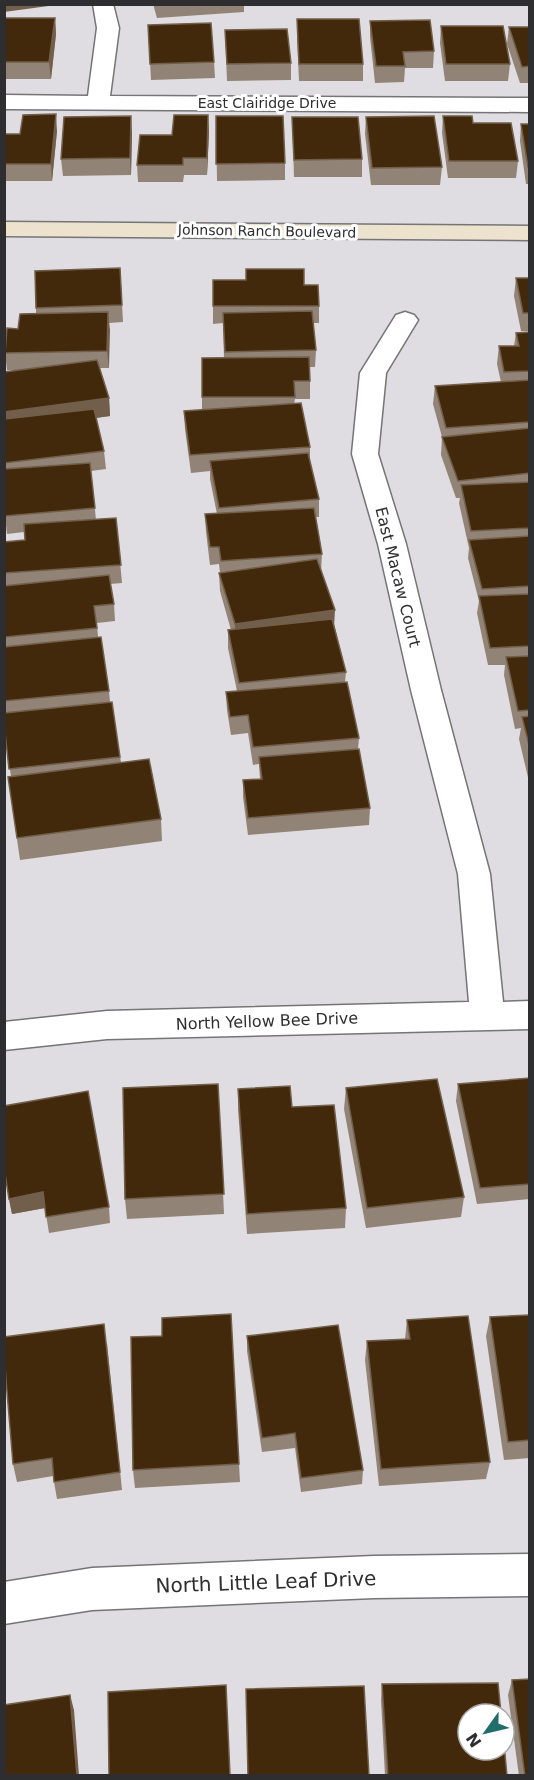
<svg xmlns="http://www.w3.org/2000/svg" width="534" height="1780" font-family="'DejaVu Sans',sans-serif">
<rect width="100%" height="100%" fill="#dfdde1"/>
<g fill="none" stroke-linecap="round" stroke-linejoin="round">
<g stroke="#757477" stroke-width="3">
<g id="street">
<path d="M 93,4 L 113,4 L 119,28 L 110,96 L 530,98 L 530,112 L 4,109 L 4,95 L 88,96 L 97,28 Z"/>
<path d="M 405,312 L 414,315 L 418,320 L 386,373 L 378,454 L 406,544 L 441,690 L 490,874 L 503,1002 L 530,1001 L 530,1029 L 107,1039 L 4,1050 L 4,1022 L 107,1011 L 469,1002 L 458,874 L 411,690 L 378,544 L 352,454 L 360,373 L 396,315 Z"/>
<path d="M 530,1554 L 530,1596 L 374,1598 L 92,1610 L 4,1624 L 4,1582 L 92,1568 L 374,1556 Z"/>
</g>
</g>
<g stroke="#757477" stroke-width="3">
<path id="secondary" d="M 4,222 L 530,226 L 530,240 L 4,236 Z"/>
</g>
<use href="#street" fill="#fff" fill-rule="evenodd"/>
<use href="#secondary" fill="#ece2cd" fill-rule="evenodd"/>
</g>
<g fill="#918376">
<path d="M 153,4 L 244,4 L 244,12 L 157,18 Z"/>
<path d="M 4,18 L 55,18 L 56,34 L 51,79 L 4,79 Z"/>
<path d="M 297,19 L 363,64 L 363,81 L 299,81 L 297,36 Z"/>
<path d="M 370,21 L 434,51 L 433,68 L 405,68 L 404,82 L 375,83 L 370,37 Z"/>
<path d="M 148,25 L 214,62 L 215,78 L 151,80 Z"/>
<path d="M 441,26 L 510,64 L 508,81 L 445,81 L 440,43 Z"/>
<path d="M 509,27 L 530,27 L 530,83 L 520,83 L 507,44 Z"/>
<path d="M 225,30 L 291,63 L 291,80 L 227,81 Z"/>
<path d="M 208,115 L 209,132 L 207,175 L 184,175 L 183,182 L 138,182 L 137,165 L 172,135 Z"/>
<path d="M 216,116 L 285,163 L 285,180 L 217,181 Z"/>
<path d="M 443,116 L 518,161 L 516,178 L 448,178 L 442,133 Z"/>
<path d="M 292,117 L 362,159 L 362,177 L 294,177 Z"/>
<path d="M 366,117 L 442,167 L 440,185 L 371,185 L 365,134 Z"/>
<path d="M 521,124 L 530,124 L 530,184 L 526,184 L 520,141 Z"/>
<path d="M 57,131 L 52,181 L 4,181 L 4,134 L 20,134 Z"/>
<path d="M 132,133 L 131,175 L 63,176 L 61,159 Z"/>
<path d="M 120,268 L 123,322 L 109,323 L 109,368 L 100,368 L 109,398 L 110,416 L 96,418 L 104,451 L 106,469 L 91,471 L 96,520 L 116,518 L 122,583 L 110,584 L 114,604 L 115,621 L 97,623 L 98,637 L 109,691 L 110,702 L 121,762 L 161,819 L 162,841 L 20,860 L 8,777 L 11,777 L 4,723 L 6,713 L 4,705 L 4,647 L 6,647 L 4,634 L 5,586 L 4,579 L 4,542 L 25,540 L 24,532 L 7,534 L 5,516 L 4,372 L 19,370 L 7,370 L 5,353 L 18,329 L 36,314 L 36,308 Z"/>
<path d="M 516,278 L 530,278 L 530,331 L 521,331 L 514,296 Z"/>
<path d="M 304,285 L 319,306 L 319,323 L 313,323 L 316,350 L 315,367 L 310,367 L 310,399 L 295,399 L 294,404 L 310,447 L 310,461 L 319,499 L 319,517 L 316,517 L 322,554 L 321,572 L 346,672 L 345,682 L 359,738 L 358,749 L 370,808 L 369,825 L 248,835 L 243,797 L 243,780 L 260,779 L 259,764 L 253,765 L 248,733 L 231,735 L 227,710 L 226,692 L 237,691 L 228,648 L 228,630 L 231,630 L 220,591 L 219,573 L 220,573 L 219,564 L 210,565 L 206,532 L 205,514 L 217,514 L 210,479 L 210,471 L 191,473 L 185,429 L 184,411 L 202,410 L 202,397 L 224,358 L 223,323 L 213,324 L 213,306 Z"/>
<path d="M 530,332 L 530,786 L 519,739 L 521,728 L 515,729 L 504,675 L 505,665 L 488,665 L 477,613 L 479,601 L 468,558 L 469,548 L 459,503 L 460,498 L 456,498 L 441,455 L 442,437 L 433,404 L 435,386 L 501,382 L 497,364 L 499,346 L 514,346 L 516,333 Z"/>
<path d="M 530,1078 L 530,1199 L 477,1204 L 456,1101 L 458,1084 Z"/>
<path d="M 218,1084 L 224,1214 L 127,1219 L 125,1199 Z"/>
<path d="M 346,1088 L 464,1197 L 461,1217 L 366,1228 L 344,1109 Z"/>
<path d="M 238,1089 L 292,1107 L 346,1208 L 345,1228 L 247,1234 L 238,1109 Z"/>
<path d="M 9,1199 L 109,1207 L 110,1223 L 49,1233 L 45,1208 L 12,1214 Z"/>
<path d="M 530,1315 L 530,1458 L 504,1460 L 486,1336 L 490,1317 Z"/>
<path d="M 407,1320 L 490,1462 L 486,1479 L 379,1486 L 365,1360 L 367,1341 L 405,1339 Z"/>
<path d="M 247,1336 L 363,1470 L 362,1484 L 301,1492 L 295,1448 L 262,1452 L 247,1351 Z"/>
<path d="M 107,1343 L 122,1490 L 57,1499 L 53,1476 L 17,1482 L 13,1464 Z"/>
<path d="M 239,1464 L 240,1482 L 135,1488 L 133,1470 Z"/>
<path d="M 512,1680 L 530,1776 L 519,1776 L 508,1695 Z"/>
<path d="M 382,1684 L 507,1776 L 385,1776 L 381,1700 Z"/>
</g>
<g fill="#725f4b">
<path d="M 4,4 L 56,4 L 56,5 L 4,12 Z"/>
<path d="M 55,18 L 56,34 L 51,79 L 49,62 Z"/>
<path d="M 56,114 L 57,131 L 52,181 L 51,164 Z"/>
<path d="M 208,115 L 209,132 L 207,175 L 207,158 Z"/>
<path d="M 131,116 L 132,133 L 131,175 L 130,158 Z"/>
<path d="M 108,312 L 110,330 L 109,368 L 107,351 Z"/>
<path d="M 109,398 L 110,416 L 4,430 L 4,412 Z"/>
<path d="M 335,610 L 334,627 L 235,642 L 235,624 Z"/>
<path d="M 43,1192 L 45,1208 L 12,1214 L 9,1199 Z"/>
<path d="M 70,1695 L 74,1710 L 79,1776 L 77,1776 Z"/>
</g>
<g fill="#43290b" stroke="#725f4b" stroke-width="1.5">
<path d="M 4,18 L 55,18 L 49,62 L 4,62 Z"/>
<path d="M 297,19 L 359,19 L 363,64 L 299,64 Z"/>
<path d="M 430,20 L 434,51 L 403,52 L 405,66 L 376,66 L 370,21 Z"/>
<path d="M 211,23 L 214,62 L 150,64 L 148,25 Z"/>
<path d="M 441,26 L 503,26 L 510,64 L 446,64 Z"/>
<path d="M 509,27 L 530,27 L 530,66 L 522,67 Z"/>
<path d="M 287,29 L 291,63 L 227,64 L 225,30 Z"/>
<path d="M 56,114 L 51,164 L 4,164 L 4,134 L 20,134 L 23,115 Z"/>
<path d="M 174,115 L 208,115 L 207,158 L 183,158 L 183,165 L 137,165 L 140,135 L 172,135 Z"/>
<path d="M 131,116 L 130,158 L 61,159 L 64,117 Z"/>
<path d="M 216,116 L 283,116 L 285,163 L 216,164 Z"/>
<path d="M 434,116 L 442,167 L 372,168 L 366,117 Z"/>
<path d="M 443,116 L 472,116 L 473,123 L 511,123 L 518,161 L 449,161 Z"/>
<path d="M 292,117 L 358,117 L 362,159 L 294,160 Z"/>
<path d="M 521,124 L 530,124 L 530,167 L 528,167 Z"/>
<path d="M 120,268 L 122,305 L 36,308 L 35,271 Z"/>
<path d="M 246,269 L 304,269 L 304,285 L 318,285 L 319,306 L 213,306 L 213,280 L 246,280 Z"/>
<path d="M 516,278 L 530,278 L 530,313 L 523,313 Z"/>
<path d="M 312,311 L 316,350 L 225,352 L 223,313 Z"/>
<path d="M 108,312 L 107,351 L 5,353 L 7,328 L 18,329 L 20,314 Z"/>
<path d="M 530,332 L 530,371 L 504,372 L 499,346 L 519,346 L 516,333 Z"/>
<path d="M 309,357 L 310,381 L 294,381 L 295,397 L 202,397 L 202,358 Z"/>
<path d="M 97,360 L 109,398 L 4,412 L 4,372 Z"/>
<path d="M 530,380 L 530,422 L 446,428 L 435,386 Z"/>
<path d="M 301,403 L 310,447 L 190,455 L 184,411 Z"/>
<path d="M 94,409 L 104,451 L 4,463 L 4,419 Z"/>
<path d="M 530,428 L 530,473 L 458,481 L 442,437 Z"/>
<path d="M 308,453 L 319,499 L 219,508 L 210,461 Z"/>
<path d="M 90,463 L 95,508 L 5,516 L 4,469 Z"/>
<path d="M 530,482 L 530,528 L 471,531 L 461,485 Z"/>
<path d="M 314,508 L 322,554 L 221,561 L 219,547 L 210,547 L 205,514 Z"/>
<path d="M 116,518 L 121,565 L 4,573 L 4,542 L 25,540 L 24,524 Z"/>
<path d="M 530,536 L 530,586 L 482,589 L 469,540 Z"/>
<path d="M 317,559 L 335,610 L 235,624 L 219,573 Z"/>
<path d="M 109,575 L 114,604 L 94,606 L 97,628 L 5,637 L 4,586 Z"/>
<path d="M 530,594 L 530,646 L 490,648 L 479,596 Z"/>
<path d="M 332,619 L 346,672 L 239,683 L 228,630 Z"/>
<path d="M 101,637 L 109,691 L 4,701 L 4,647 Z"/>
<path d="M 530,656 L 530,710 L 518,711 L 506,657 Z"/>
<path d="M 347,682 L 359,738 L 253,747 L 248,715 L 230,717 L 226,692 Z"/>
<path d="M 112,702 L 120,757 L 9,769 L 4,723 L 4,713 Z"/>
<path d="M 530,716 L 530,749 L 522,717 Z"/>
<path d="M 359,749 L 370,808 L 248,818 L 243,780 L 262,779 L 259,757 Z"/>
<path d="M 149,759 L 161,819 L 17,838 L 8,777 Z"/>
<path d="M 530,1078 L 530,1184 L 480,1188 L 458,1084 Z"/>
<path d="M 437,1079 L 464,1197 L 367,1208 L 346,1088 Z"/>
<path d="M 218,1084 L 224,1194 L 125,1199 L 123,1088 Z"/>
<path d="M 290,1086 L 292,1107 L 334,1105 L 346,1208 L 247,1214 L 238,1089 Z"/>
<path d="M 88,1091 L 109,1207 L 46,1217 L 43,1192 L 9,1199 L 4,1167 L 4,1106 Z"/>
<path d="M 231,1314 L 239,1464 L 133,1470 L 131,1337 L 162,1336 L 162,1318 Z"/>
<path d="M 530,1315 L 530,1440 L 508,1442 L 490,1317 Z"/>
<path d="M 468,1316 L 490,1462 L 381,1469 L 367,1341 L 410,1339 L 407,1320 Z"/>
<path d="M 104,1324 L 120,1472 L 54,1482 L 52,1458 L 13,1464 L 4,1355 L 4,1337 Z"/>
<path d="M 338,1325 L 363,1470 L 301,1478 L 295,1433 L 262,1438 L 247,1336 Z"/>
<path d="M 530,1679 L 530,1776 L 525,1776 L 512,1680 Z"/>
<path d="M 498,1683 L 501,1714 L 468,1714 L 468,1750 L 504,1750 L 504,1744 L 507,1776 L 388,1776 L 382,1684 Z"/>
<path d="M 226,1685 L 230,1776 L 109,1776 L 108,1692 Z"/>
<path d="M 364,1686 L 369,1776 L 248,1776 L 246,1689 Z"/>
<path d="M 70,1695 L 77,1776 L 4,1776 L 4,1705 Z"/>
</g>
<g text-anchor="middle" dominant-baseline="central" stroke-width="6" stroke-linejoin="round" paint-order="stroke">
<g font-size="14" fill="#2e2d2f" stroke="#fff">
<text x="267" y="103">East Clairidge Drive</text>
<text transform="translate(267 231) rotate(1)">Johnson Ranch Boulevard</text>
</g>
<g font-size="16" fill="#2e2d2f" stroke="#fff">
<text transform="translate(398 577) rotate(76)">East Macaw Court</text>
<text transform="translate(267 1021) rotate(-2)">North Yellow Bee Drive</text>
</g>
<g font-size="20" fill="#2e2d2f" stroke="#fff">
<text transform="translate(266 1582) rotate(-2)">North Little Leaf Drive</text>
</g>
</g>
<rect width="534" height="1780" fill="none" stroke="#2e2d2f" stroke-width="12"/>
<g transform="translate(486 1732) rotate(236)"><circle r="28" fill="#ffffff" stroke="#ababac" stroke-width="1.5"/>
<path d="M0-4.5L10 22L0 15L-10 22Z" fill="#216d6b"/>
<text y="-9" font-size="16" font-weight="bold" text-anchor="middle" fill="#2e2d2f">N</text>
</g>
</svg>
